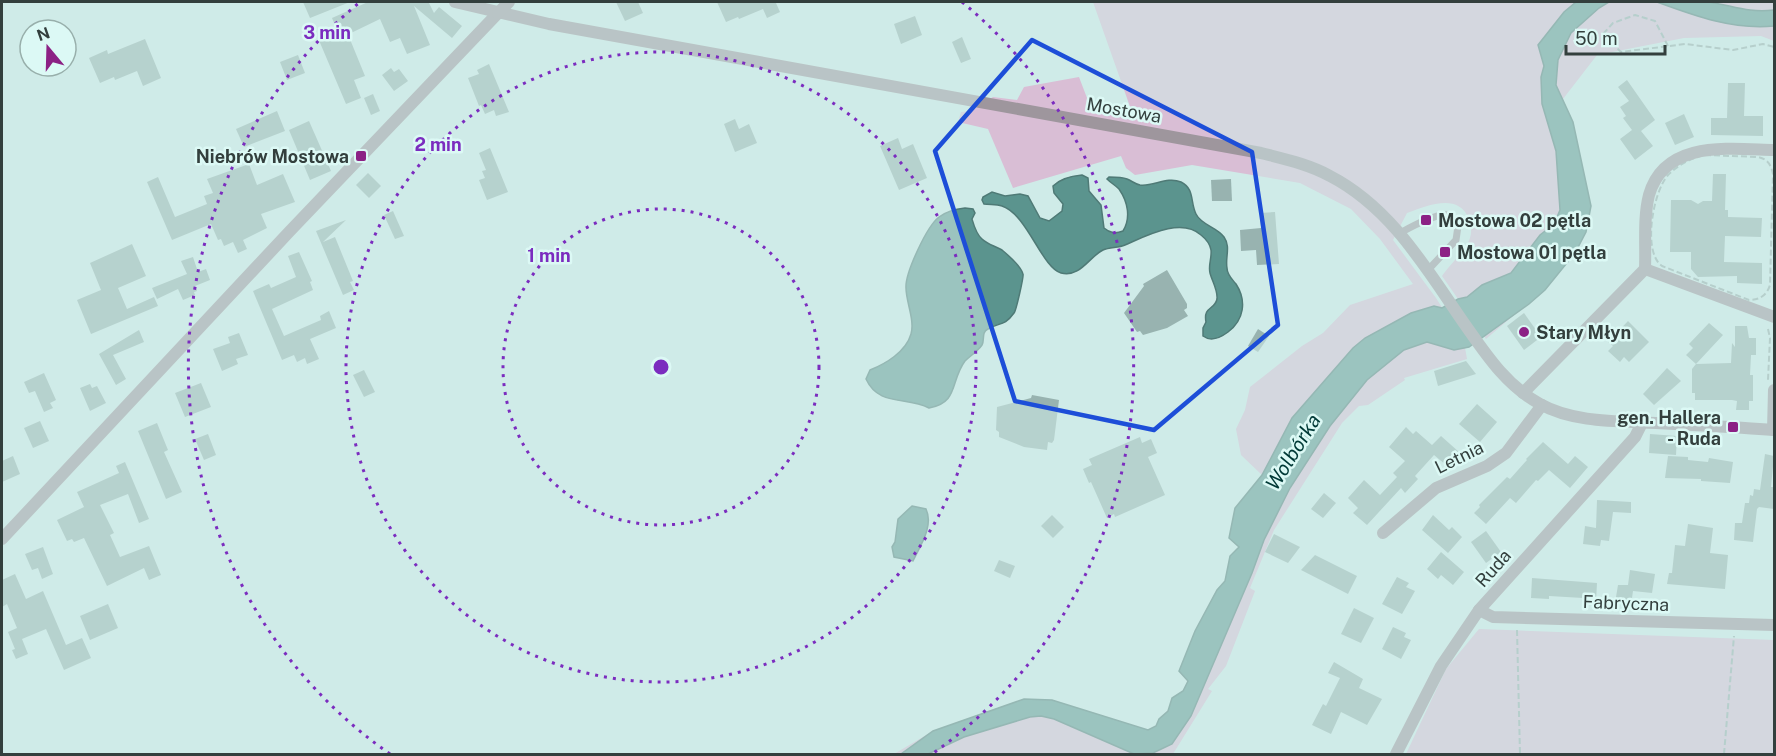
<svg xmlns="http://www.w3.org/2000/svg" width="1776" height="756" font-family="'Public Sans',sans-serif">
<rect width="100%" height="100%" fill="#cfebe8"/>
<g fill="#d9bed5">
<path d="M 1093,2 L 1774,2 L 1774,41 L 1761,36 L 1684,38 L 1597,55 L 1563,99 L 1583,209 L 1541,292 L 1486,339 L 1442,276 C 1449,266 1467,248 1470,238 C 1472,232 1471,225 1469,219 C 1458,192 1427,206 1407,213 L 1393,240 L 1436,298 L 1464,342 L 1467,359 L 1404,378 L 1405,380 L 1368,405 L 1359,406 L 1342,423 L 1274,530 L 1250,588 L 1255,591 L 1226,666 L 1208,689 L 1212,691 L 1173,754 L 894,754 L 933,731 L 1024,699 L 1052,700 L 1148,730 L 1156,726 L 1159,719 L 1168,711 L 1172,698 L 1183,691 L 1188,681 L 1179,671 L 1195,631 L 1217,590 L 1225,581 L 1230,556 L 1239,547 L 1229,538 L 1235,508 L 1262,475 L 1241,455 L 1236,429 L 1245,410 L 1250,387 L 1302,346 L 1323,333 L 1350,305 L 1413,284 L 1380,239 L 1351,209 L 1300,183 L 1192,165 L 1135,175 L 1126,168 L 1121,156 L 1013,188 L 988,129 L 958,122 L 961,112 L 971,111 L 993,97 L 1017,100 L 1024,87 L 1079,77 L 1092,111 L 1134,118 Z"/>
<path d="M 1479,629 L 1774,640 L 1774,754 L 1406,754 L 1446,669 Z"/>
</g>
<g fill="#5b948e" stroke="#4f7a76" stroke-width="1.5">
<path d="M 1576,2 L 1609,2 L 1599,8 L 1571,33 L 1558,60 L 1556,85 L 1573,122 L 1591,206 L 1586,232 L 1575,253 L 1545,290 L 1529,304 L 1469,347 L 1454,350 L 1427,342 L 1404,350 L 1367,380 L 1330,426 L 1290,488 L 1264,540 L 1252,573 L 1191,716 L 1172,744 L 1153,753 L 1134,754 L 1054,719 L 1041,716 L 1030,717 L 964,737 L 928,754 L 901,754 L 933,731 L 1024,699 L 1052,700 L 1148,730 L 1156,726 L 1159,719 L 1168,711 L 1172,698 L 1183,691 L 1188,681 L 1179,671 L 1195,631 L 1217,590 L 1225,581 L 1230,556 L 1239,547 L 1229,538 L 1235,508 L 1262,475 L 1292,418 L 1353,348 L 1365,338 L 1411,313 L 1434,306 L 1442,308 L 1458,299 L 1467,297 L 1482,285 L 1511,273 L 1540,235 L 1554,224 L 1560,210 L 1556,151 L 1542,104 L 1541,77 L 1544,66 L 1538,45 L 1564,12 Z"/>
<path d="M 1657,2 C 1673,1 1693,0 1709,2 C 1734,6 1748,13 1774,10 L 1774,26 C 1733,30 1695,16 1657,2 Z"/>
<path d="M 1082,175 L 1088,178 L 1089,191 L 1101,205 L 1104,228 C 1110,233 1115,234 1123,231 C 1131,218 1128,202 1119,189 C 1115,185 1111,183 1107,179 L 1109,177 C 1115,177 1122,177 1127,179 C 1132,181 1135,184 1140,185 C 1153,187 1167,176 1181,182 C 1195,189 1190,202 1196,214 C 1201,225 1217,227 1224,237 C 1231,247 1225,257 1227,268 C 1227,275 1232,279 1236,284 C 1247,301 1244,320 1228,332 C 1220,338 1211,342 1203,336 L 1203,328 L 1206,322 C 1203,306 1215,310 1217,299 C 1218,290 1212,281 1210,273 C 1208,265 1212,258 1211,250 C 1210,244 1206,239 1201,235 C 1181,217 1146,236 1125,245 C 1118,248 1110,247 1103,250 C 1089,257 1080,278 1061,273 C 1042,268 1027,214 1002,206 C 996,204 990,205 984,204 L 982,200 L 983,197 L 992,192 L 1005,196 L 1020,194 L 1028,196 L 1040,218 L 1049,221 L 1062,211 L 1063,204 L 1054,193 L 1053,186 C 1061,178 1071,176 1082,175 Z"/>
<path d="M 965,208 L 973,209 L 975,213 L 972,219 C 974,226 976,234 982,239 C 987,244 995,246 1002,250 C 1008,255 1021,267 1023,274 C 1024,276 1016,311 1014,313 C 1004,327 999,322 988,329 C 981,332 985,340 982,345 C 978,351 970,356 965,361 C 950,381 959,403 929,408 C 906,396 879,407 866,379 L 870,370 C 885,364 906,352 911,334 C 915,320 906,302 906,288 C 905,273 927,226 939,217 C 947,211 956,209 965,208 Z"/>
<path d="M 912,506 L 926,509 C 934,526 920,546 913,561 L 894,557 L 892,547 L 895,542 L 898,519 Z"/>
</g>
<g fill="#98b3b0">
<path d="M 303,2 L 350,2 L 310,18 Z"/>
<path d="M 368,2 L 429,3 L 434,13 L 439,7 L 462,26 L 452,38 L 414,6 L 430,45 L 407,54 L 400,38 L 390,42 L 380,19 L 351,33 L 349,31 L 347,32 L 365,76 L 354,80 L 361,98 L 346,104 L 318,38 L 337,30 L 332,18 Z"/>
<path d="M 616,2 L 638,2 L 643,13 L 625,21 Z"/>
<path d="M 717,2 L 780,2 L 776,3 L 780,12 L 767,18 L 763,9 L 739,19 L 738,17 L 726,22 Z"/>
<path d="M 915,16 L 922,35 L 901,44 L 894,24 Z"/>
<path d="M 962,37 L 971,59 L 961,63 L 952,42 Z"/>
<path d="M 145,39 L 161,78 L 143,86 L 137,71 L 115,80 L 114,77 L 100,83 L 89,58 L 107,50 L 108,54 Z"/>
<path d="M 298,55 L 305,73 L 287,80 L 280,62 Z"/>
<path d="M 489,64 L 509,112 L 496,116 L 494,110 L 485,114 L 481,105 L 479,106 L 468,78 L 479,74 L 477,70 Z"/>
<path d="M 391,68 L 394,72 L 399,69 L 408,81 L 394,91 L 382,75 Z"/>
<path d="M 1627,80 L 1655,120 L 1641,131 L 1653,146 L 1635,160 L 1620,139 L 1632,130 L 1623,118 L 1626,116 L 1620,107 L 1629,101 L 1618,87 Z"/>
<path d="M 1728,83 L 1745,83 L 1744,116 L 1763,116 L 1763,136 L 1711,135 L 1711,118 L 1727,118 Z"/>
<path d="M 373,94 L 380,111 L 371,115 L 364,98 Z"/>
<path d="M 277,111 L 285,131 L 244,147 L 236,129 Z"/>
<path d="M 1684,114 L 1694,137 L 1675,145 L 1665,123 Z"/>
<path d="M 735,119 L 739,129 L 749,124 L 757,143 L 735,152 L 724,124 Z"/>
<path d="M 309,121 L 331,171 L 310,180 L 289,130 Z"/>
<path d="M 898,138 L 902,149 L 913,144 L 927,178 L 899,190 L 880,146 Z"/>
<path d="M 490,148 L 508,192 L 487,200 L 479,180 L 485,178 L 482,171 L 486,170 L 479,153 Z"/>
<path d="M 249,164 L 257,185 L 283,174 L 295,202 L 261,214 L 267,228 L 243,240 L 247,249 L 238,253 L 233,242 L 224,246 L 221,239 L 218,240 L 211,224 L 172,240 L 147,182 L 158,177 L 175,217 L 207,204 L 204,196 L 213,193 L 207,179 Z"/>
<path d="M 368,173 L 381,186 L 369,198 L 356,185 Z"/>
<path d="M 1713,174 L 1726,174 L 1725,210 L 1728,210 L 1728,217 L 1762,218 L 1761,237 L 1725,236 L 1724,262 L 1762,263 L 1762,284 L 1737,283 L 1737,276 L 1698,277 L 1691,269 L 1691,252 L 1670,252 L 1671,200 L 1691,200 L 1698,204 L 1703,201 L 1712,201 Z"/>
<path d="M 1231,179 L 1232,201 L 1212,201 L 1211,180 Z"/>
<path d="M 393,211 L 404,236 L 395,239 L 384,215 Z"/>
<path d="M 1275,212 L 1279,264 L 1257,265 L 1256,250 L 1241,251 L 1240,230 L 1261,228 L 1260,213 Z"/>
<path d="M 346,220 L 323,242 L 335,237 L 353,281 L 350,282 L 354,290 L 343,295 L 316,231 Z"/>
<path d="M 132,244 L 146,276 L 118,288 L 127,309 L 154,297 L 158,306 L 91,334 L 77,300 L 101,290 L 90,263 Z"/>
<path d="M 299,252 L 312,281 L 310,282 L 313,290 L 272,309 L 284,336 L 321,320 L 320,316 L 329,311 L 336,328 L 310,339 L 319,359 L 307,364 L 305,358 L 297,362 L 294,355 L 282,360 L 253,291 L 269,284 L 271,288 L 296,277 L 288,256 Z"/>
<path d="M 193,257 L 198,272 L 206,269 L 210,280 L 195,286 L 197,291 L 194,292 L 195,295 L 183,300 L 178,289 L 157,299 L 152,288 L 187,274 L 181,261 Z"/>
<path d="M 1167,270 L 1187,304 L 1187,308 L 1184,310 L 1188,316 L 1167,328 L 1143,335 L 1140,331 L 1137,332 L 1124,313 L 1144,286 L 1143,284 Z"/>
<path d="M 1524,313 L 1541,337 L 1524,350 L 1507,326 Z"/>
<path d="M 1628,321 L 1649,342 L 1629,362 L 1624,357 L 1620,362 L 1608,351 L 1613,346 L 1608,342 Z"/>
<path d="M 1709,323 L 1723,335 L 1696,364 L 1686,355 L 1693,348 L 1689,344 Z"/>
<path d="M 1735,326 L 1747,326 L 1749,338 L 1756,338 L 1756,355 L 1751,355 L 1750,375 L 1753,375 L 1753,401 L 1749,401 L 1749,410 L 1736,410 L 1737,401 L 1732,400 L 1695,400 L 1695,393 L 1692,393 L 1692,369 L 1696,364 L 1731,363 L 1732,343 L 1735,347 Z"/>
<path d="M 1258,329 L 1269,336 L 1258,352 L 1248,346 Z"/>
<path d="M 139,330 L 144,342 L 113,355 L 126,379 L 116,385 L 99,354 Z"/>
<path d="M 239,333 L 248,355 L 236,359 L 238,364 L 222,371 L 213,349 L 230,343 L 228,337 Z"/>
<path d="M 1466,361 L 1476,374 L 1438,386 L 1434,371 Z"/>
<path d="M 1667,368 L 1681,381 L 1654,405 L 1643,394 Z"/>
<path d="M 364,370 L 375,392 L 364,397 L 353,375 Z"/>
<path d="M 44,373 L 56,400 L 50,403 L 53,408 L 44,412 L 35,391 L 29,393 L 24,382 Z"/>
<path d="M 201,383 L 211,407 L 185,417 L 175,393 Z"/>
<path d="M 90,384 L 92,388 L 97,386 L 106,403 L 90,411 L 80,388 Z"/>
<path d="M 1032,395 L 1059,400 L 1054,440 L 1052,443 L 1048,442 L 1047,450 L 1024,447 L 999,437 L 999,432 L 996,430 L 997,407 L 1031,398 Z"/>
<path d="M 1477,404 L 1497,422 L 1480,442 L 1459,424 Z"/>
<path d="M 40,421 L 49,441 L 33,448 L 24,428 Z"/>
<path d="M 157,423 L 168,450 L 164,452 L 182,492 L 166,499 L 138,431 Z"/>
<path d="M 1406,427 L 1413,434 L 1416,431 L 1432,445 L 1441,436 L 1459,452 L 1446,465 L 1434,455 L 1415,476 L 1418,479 L 1405,493 L 1401,488 L 1367,525 L 1353,513 L 1358,508 L 1348,498 L 1364,480 L 1380,495 L 1397,477 L 1393,473 L 1405,461 L 1389,447 Z"/>
<path d="M 208,434 L 216,455 L 204,460 L 195,439 Z"/>
<path d="M 1650,434 L 1677,436 L 1676,455 L 1649,453 Z"/>
<path d="M 1140,437 L 1142,443 L 1151,439 L 1157,453 L 1148,457 L 1165,495 L 1115,517 L 1114,514 L 1107,518 L 1091,482 L 1089,483 L 1083,469 L 1092,465 L 1089,459 Z"/>
<path d="M 1543,442 L 1568,464 L 1575,456 L 1588,467 L 1570,488 L 1549,470 L 1538,481 L 1536,480 L 1516,503 L 1510,498 L 1486,524 L 1474,513 L 1480,507 L 1479,505 L 1507,477 L 1510,479 L 1527,460 L 1526,459 Z"/>
<path d="M 1765,454 L 1774,456 L 1771,487 L 1774,487 L 1774,509 L 1759,507 L 1757,509 L 1753,542 L 1734,540 L 1735,523 L 1742,523 L 1745,503 L 1749,503 L 1750,495 L 1753,496 L 1754,489 L 1760,490 Z"/>
<path d="M 13,456 L 20,474 L 2,482 L 2,461 Z"/>
<path d="M 1668,456 L 1688,457 L 1688,460 L 1708,462 L 1709,458 L 1733,462 L 1730,483 L 1701,481 L 1701,479 L 1665,478 Z"/>
<path d="M 125,462 L 149,519 L 139,523 L 128,494 L 100,505 L 114,533 L 110,535 L 120,557 L 149,546 L 161,575 L 149,580 L 144,568 L 107,586 L 84,538 L 74,542 L 72,539 L 67,541 L 57,520 L 84,507 L 77,492 L 119,473 L 116,466 Z"/>
<path d="M 1324,493 L 1336,503 L 1323,518 L 1311,509 Z"/>
<path d="M 1597,500 L 1631,502 L 1631,513 L 1613,512 L 1609,541 L 1601,540 L 1600,546 L 1583,544 L 1585,526 L 1596,528 Z"/>
<path d="M 1052,515 L 1064,527 L 1053,538 L 1041,526 Z"/>
<path d="M 1433,515 L 1449,530 L 1452,527 L 1462,537 L 1448,553 L 1422,530 Z"/>
<path d="M 1688,524 L 1713,528 L 1710,553 L 1728,555 L 1725,589 L 1667,584 L 1669,573 L 1672,573 L 1675,545 L 1685,546 Z"/>
<path d="M 1486,531 L 1501,552 L 1486,563 L 1471,542 Z"/>
<path d="M 1274,534 L 1300,547 L 1288,563 L 1265,552 Z"/>
<path d="M 43,547 L 53,574 L 42,579 L 38,568 L 32,570 L 25,554 Z"/>
<path d="M 1441,552 L 1464,572 L 1453,585 L 1441,575 L 1438,579 L 1427,569 Z"/>
<path d="M 1315,555 L 1357,576 L 1348,594 L 1301,570 Z"/>
<path d="M 999,560 L 1015,566 L 1010,578 L 994,571 Z"/>
<path d="M 1630,570 L 1655,574 L 1652,593 L 1633,591 L 1631,605 L 1615,603 L 1618,585 L 1628,585 Z"/>
<path d="M 15,574 L 26,599 L 43,591 L 66,645 L 82,638 L 91,658 L 64,670 L 46,629 L 22,639 L 28,654 L 16,659 L 12,650 L 15,649 L 8,632 L 17,628 L 7,604 L 2,607 L 2,580 Z"/>
<path d="M 1397,577 L 1409,583 L 1406,587 L 1415,591 L 1402,614 L 1382,604 Z"/>
<path d="M 1532,578 L 1597,583 L 1596,601 L 1582,601 L 1583,598 L 1549,596 L 1549,599 L 1531,598 Z"/>
<path d="M 108,604 L 118,628 L 90,640 L 80,616 Z"/>
<path d="M 1354,608 L 1374,618 L 1361,643 L 1341,634 Z"/>
<path d="M 1393,627 L 1406,633 L 1404,637 L 1411,640 L 1401,659 L 1382,649 Z"/>
<path d="M 1334,662 L 1363,679 L 1359,688 L 1382,699 L 1367,725 L 1341,712 L 1331,734 L 1312,725 L 1323,704 L 1326,706 L 1340,678 L 1328,673 Z"/>
</g>
<g fill="none" stroke-linecap="round" stroke-linejoin="round">
<g stroke="#97adab" stroke-width="2" stroke-dasharray="6 3" stroke-linecap="butt">
<path d="M 1668,46 L 1655,21 L 1635,15 L 1613,23 L 1603,34 L 1621,52 L 1685,44 L 1733,50 L 1763,44 L 1774,47"/>
<path d="M 1705,155 L 1758,157 C 1768,159 1771,165 1773,174 L 1770,285 C 1767,295 1760,300 1749,300 L 1662,266 C 1642,252 1653,192 1668,175 C 1678,165 1691,158 1705,155 Z"/>
<path d="M 1768,329 L 1770,338 L 1768,380"/>
<path d="M 1517,630 L 1520,754"/>
<path d="M 1724,754 L 1734,636"/>
</g>
<path stroke="#9e969d" stroke-width="7" d="M 1400,233 C 1411,227 1436,213 1448,215 C 1453,217 1456,222 1458,226 L 1456,240 L 1428,270"/>
<g stroke="#9e969d" stroke-width="12">
<path d="M 1645,269 L 1774,317"/>
<path d="M 1523,393 L 1645,269 C 1646,245 1643,218 1649,195 C 1665,139 1731,149 1774,150"/>
<path d="M 1773,430 L 1774,390"/>
<path d="M 1383,533 L 1436,488 L 1487,466 L 1506,453 L 1542,405"/>
<path d="M 2,539 L 289,232 L 498,13"/>
<path d="M 1479,610 L 1493,617 L 1774,625"/>
<path d="M 1396,754 L 1441,666 L 1479,610 L 1635,437 L 1642,423"/>
</g>
<g stroke="#9e969d" stroke-width="12">
<path d="M 455,2 L 549,24 L 1261,153 C 1284,159 1308,164 1330,176 C 1392,208 1427,270 1466,326 C 1487,356 1507,386 1540,404 C 1574,423 1619,421 1656,423 C 1696,425 1735,427 1774,430"/>
<path d="M 498,13 L 509,2"/>
</g>
</g>
<path d="M0 0H1776V756H0ZM 1032,40 L 1252,152 L 1278,325 L 1154,430 L 1015,401 L 935,151 Z" fill="#cfebe8" fill-opacity=".55" fill-rule="evenodd"/>
<path fill="none" stroke="#1d4ed8" stroke-width="4.5" stroke-linejoin="round" d="M 1032,40 L 1252,152 L 1278,325 L 1154,430 L 1015,401 L 935,151 Z"/>
<g fill="none" stroke="#7b2cbf" stroke-width="3" stroke-dasharray="3 6">
<circle cx="661" cy="367" r="158"/>
<circle cx="661" cy="367" r="315"/>
<path d="M390 754A473 473 0 0 1 360 2M962 2A473 473 0 0 1 932 754"/>
</g>
<g fill="#8c2185" stroke="#dcf9f5" stroke-width="2">
<rect x="355" y="150" width="12" height="12" rx="3"/>
<rect x="1420" y="214" width="12" height="12" rx="3"/>
<rect x="1439" y="246" width="12" height="12" rx="3"/>
<circle cx="1524" cy="332" r="6"/>
<rect x="1727" y="421" width="12" height="12" rx="3"/>
</g>
<g text-anchor="middle" dominant-baseline="central" stroke-width="5" stroke-linejoin="round" paint-order="stroke">
<g font-size="18" fill="#333f3d" stroke="#dcf9f5">
<text transform="translate(1124 110) rotate(10)">Mostowa</text>
<text transform="translate(1459 457) rotate(-26)">Letnia</text>
<text transform="translate(1493 568) rotate(-48)">Ruda</text>
<text transform="translate(1626 603) rotate(2)">Fabryczna</text>
</g>
<g font-size="18" font-weight="bold" fill="#333f3d" stroke="#dcf9f5" text-anchor="start">
<text x="349" y="156" text-anchor="end">Niebrów Mostowa</text>
<text x="1438" y="220">Mostowa 02 pętla</text>
<text x="1457" y="252">Mostowa 01 pętla</text>
<text x="1536" y="332">Stary Młyn</text>
<text x="1721" y="417" text-anchor="end">gen. Hallera<tspan x="1721" dy="21">- Ruda</tspan></text>
</g>
<g font-size="20" font-style="italic" fill="#003936" stroke="#dcf9f5">
<text transform="translate(1293 452) rotate(-58)">Wolbórka</text>
</g>
</g>
<circle cx="661" cy="367" r="9" fill="#7b2cbf" stroke="#dcf9f5" stroke-width="3"/>
<g font-size="18" text-anchor="middle" font-weight="bold" fill="#7b2cbf" stroke="#dcf9f5" stroke-width="5" stroke-linejoin="round" paint-order="stroke">
<text x="327" y="39">3 min</text>
<text x="438" y="151">2 min</text>
<text x="549" y="262">1 min</text>
</g>
<rect width="1776" height="756" fill="none" stroke="#333f3d" stroke-width="6"/>
<g transform="translate(48 48) rotate(341)"><circle r="28" fill="#dcf9f5" stroke="#98afab" stroke-width="1.5"/>
<path d="M0-4.5L10 22L0 15L-10 22Z" fill="#8c2185"/>
<text y="-9" font-size="16" font-weight="bold" text-anchor="middle" fill="#333f3d">N</text>
</g>
<path d="M1566 45v9h99v-9" fill="none" stroke="#333f3d" stroke-width="3"/>
<text x="1575" y="45" font-size="18" fill="#333f3d" stroke="#dcf9f5" stroke-width="4.5" paint-order="stroke">50 m</text>
</svg>
